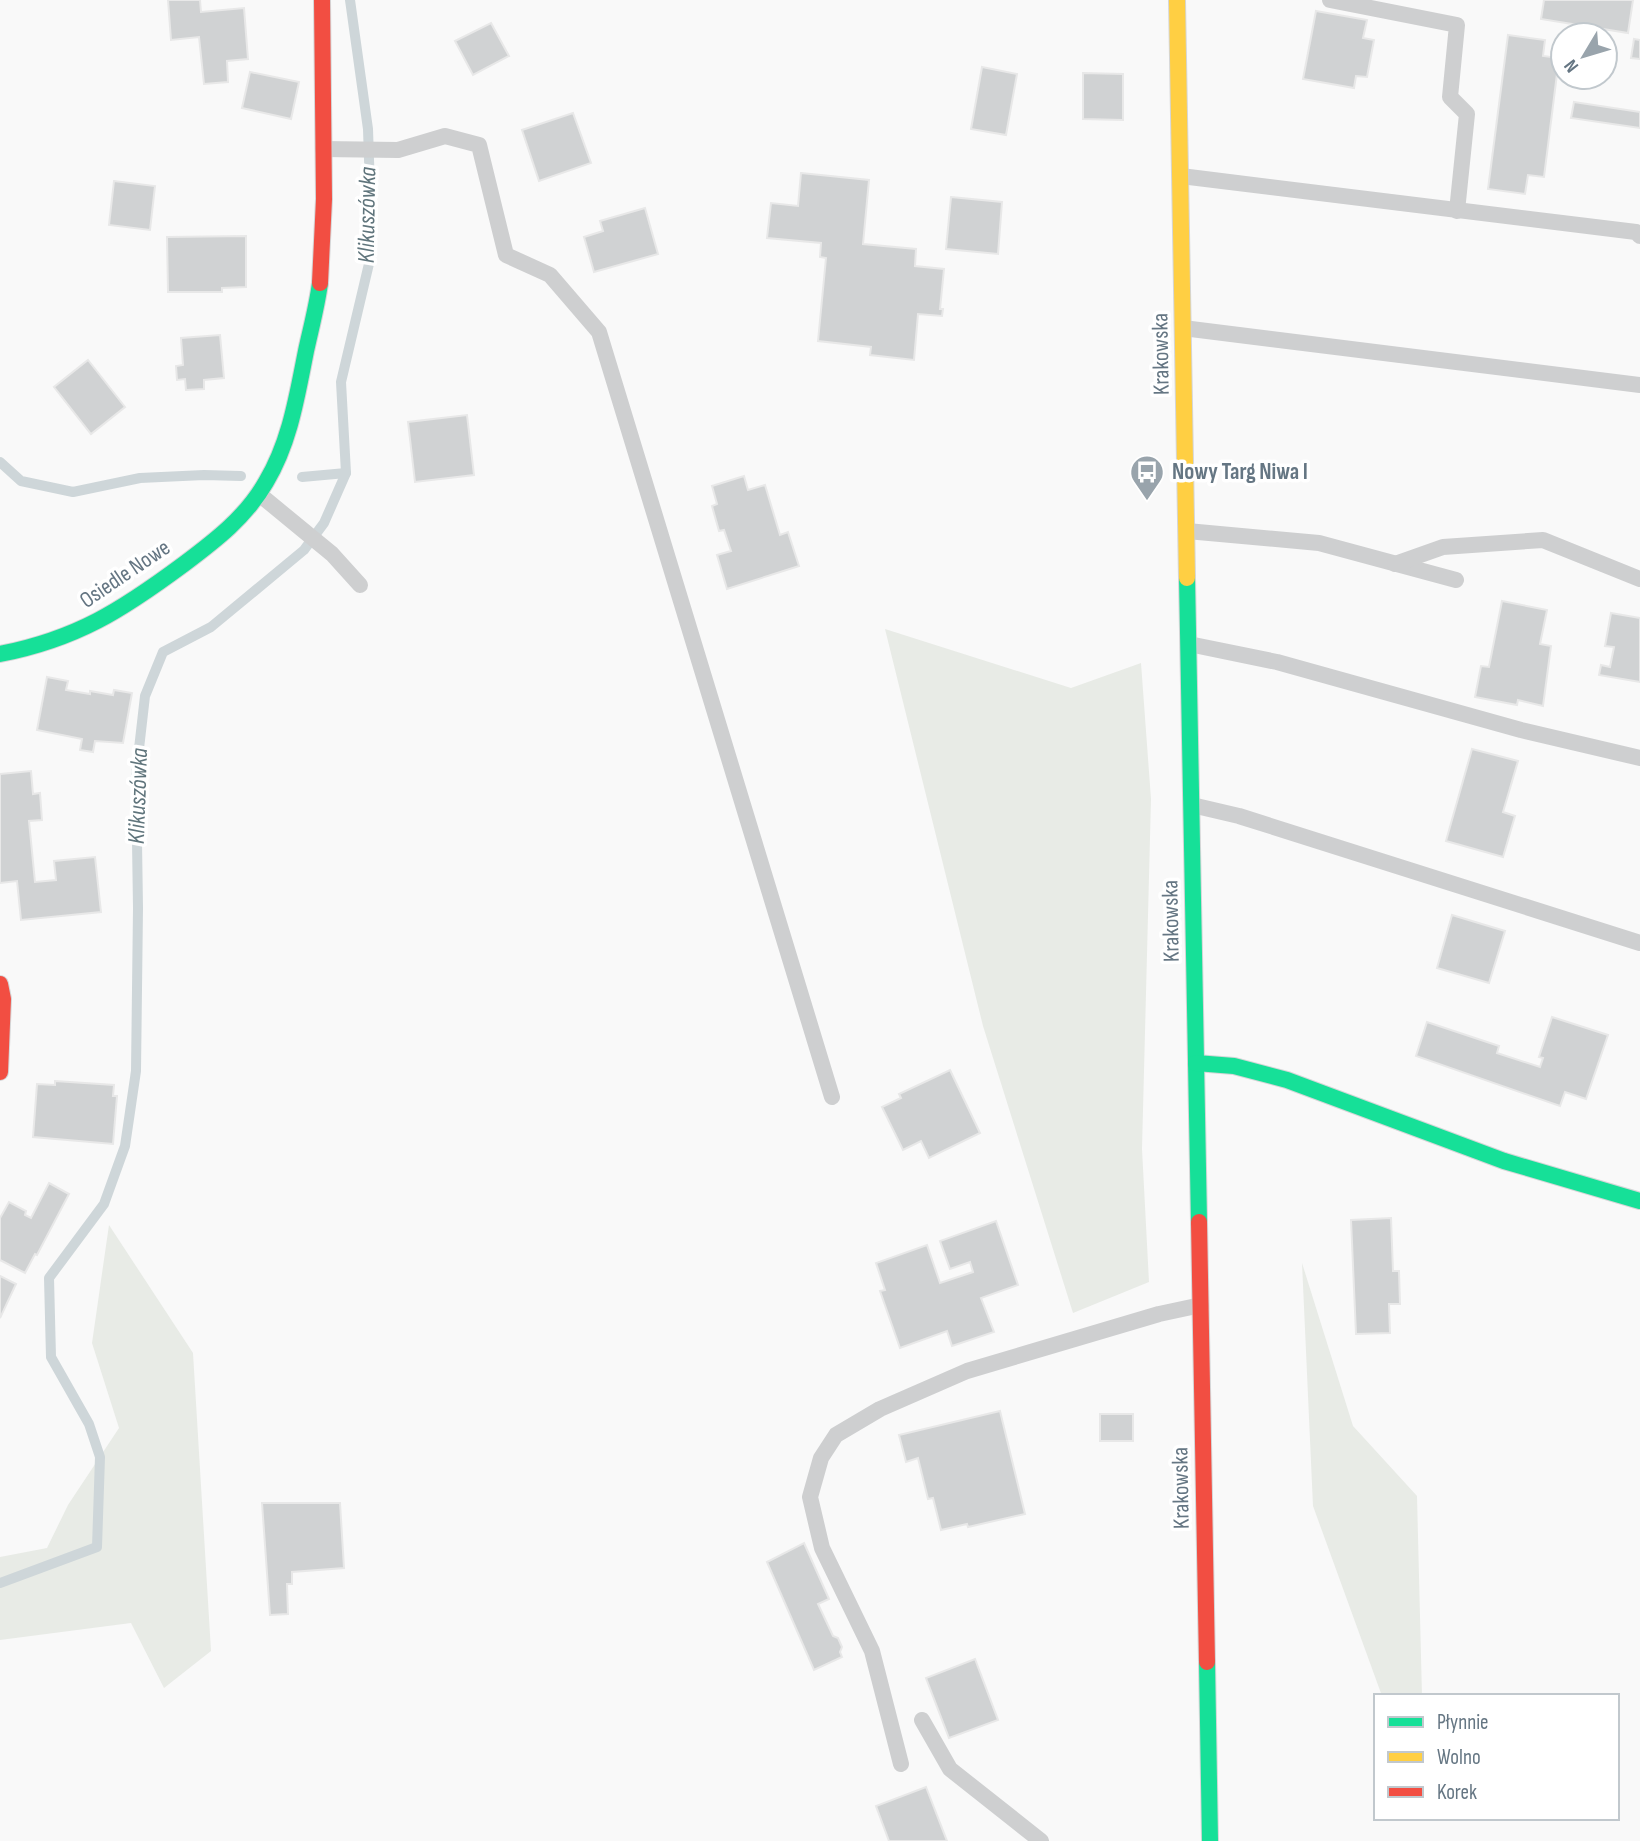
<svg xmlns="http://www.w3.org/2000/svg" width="1640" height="1841" font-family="'Sofia Sans Condensed',sans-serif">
<rect width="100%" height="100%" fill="#f9f9f9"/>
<g fill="#e8ebe6">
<path d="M 885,629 L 1071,688 L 1141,663 L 1151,799 L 1142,1149 L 1149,1282 L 1073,1313 L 983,1026 Z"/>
<path d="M 109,1225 L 193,1353 L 211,1651 L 164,1688 L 131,1623 L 0,1640 L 0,1557 L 47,1548 L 68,1505 L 119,1428 L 92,1343 Z"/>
<path d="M 1302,1263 L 1353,1426 L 1417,1496 L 1422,1696 L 1382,1696 L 1313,1506 Z"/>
</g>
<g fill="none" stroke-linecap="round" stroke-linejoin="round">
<g stroke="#ced6d9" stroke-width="10">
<path d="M 0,462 L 21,481 L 73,492 L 140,478 L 204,475 L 241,476"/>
<path d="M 302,477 L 346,473"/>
<path d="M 0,1583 L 97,1547 L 100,1457 L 89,1424 L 51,1357 L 49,1278 L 104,1204 L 125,1146 L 136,1071 L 138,908 L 136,775 L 145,696 L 163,652 L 211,627 L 304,550 L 324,523 L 346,473 L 341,382 L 372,251 L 368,129 L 350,0"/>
</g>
</g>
<g fill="#d0d2d3" stroke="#e8e8e8" stroke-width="2">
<path d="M 168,0 L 200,0 L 201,12 L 244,8 L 248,59 L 227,61 L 228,82 L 204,84 L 199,37 L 171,40 Z"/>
<path d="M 1544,0 L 1633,0 L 1628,33 L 1541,19 Z"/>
<path d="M 1316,11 L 1367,20 L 1363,38 L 1374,40 L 1367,77 L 1356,76 L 1354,88 L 1303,79 Z"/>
<path d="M 491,23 L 509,56 L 473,75 L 455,41 Z"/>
<path d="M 1508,35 L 1545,40 L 1543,56 L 1559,58 L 1544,177 L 1528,175 L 1525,194 L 1488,189 Z"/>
<path d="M 1634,39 L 1640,40 L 1640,59 L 1631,58 Z"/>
<path d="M 982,67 L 1017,74 L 1006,135 L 971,129 Z"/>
<path d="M 250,72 L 299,82 L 291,119 L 242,108 Z"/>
<path d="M 1083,73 L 1123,74 L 1123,120 L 1083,119 Z"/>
<path d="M 1574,102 L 1640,112 L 1640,128 L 1571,118 Z"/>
<path d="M 573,113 L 591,163 L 539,181 L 522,130 Z"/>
<path d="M 801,173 L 869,180 L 863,244 L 916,249 L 915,266 L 944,269 L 940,309 L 943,309 L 942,316 L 918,314 L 914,360 L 870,355 L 871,347 L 818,341 L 826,258 L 820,257 L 821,243 L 767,238 L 771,203 L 798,206 Z"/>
<path d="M 114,181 L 155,186 L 150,230 L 109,225 Z"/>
<path d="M 951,197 L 1002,202 L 998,254 L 946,249 Z"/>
<path d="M 645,208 L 658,254 L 594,272 L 584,237 L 603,231 L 600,221 Z"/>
<path d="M 246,236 L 246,287 L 222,288 L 222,292 L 168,292 L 167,237 Z"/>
<path d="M 220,335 L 224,378 L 204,380 L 204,389 L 186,390 L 185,379 L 177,380 L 176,366 L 183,365 L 181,338 Z"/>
<path d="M 88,360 L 125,407 L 91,434 L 54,387 Z"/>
<path d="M 467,415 L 474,475 L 415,482 L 408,422 Z"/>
<path d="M 744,476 L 748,490 L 765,485 L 780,535 L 788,532 L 799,566 L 727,589 L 717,555 L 731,551 L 724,530 L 719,531 L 712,506 L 717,504 L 712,486 Z"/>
<path d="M 1502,601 L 1547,610 L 1540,644 L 1551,646 L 1543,706 L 1518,700 L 1517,705 L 1475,697 L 1481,666 L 1489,667 Z"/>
<path d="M 1611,613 L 1640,618 L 1640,682 L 1599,675 L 1601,665 L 1610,667 L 1614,647 L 1605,646 Z"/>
<path d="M 47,677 L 68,681 L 66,690 L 90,694 L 90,691 L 113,695 L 114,690 L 132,693 L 123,743 L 95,741 L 93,752 L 80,750 L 82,739 L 37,730 Z"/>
<path d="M 1472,749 L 1518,761 L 1503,812 L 1515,816 L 1503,857 L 1446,841 Z"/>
<path d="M 31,771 L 33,794 L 40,793 L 42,820 L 29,821 L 35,882 L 56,880 L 54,861 L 95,857 L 101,912 L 21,920 L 17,881 L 0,883 L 0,774 Z"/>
<path d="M 1452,915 L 1505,931 L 1489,983 L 1437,968 Z"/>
<path d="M 1552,1017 L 1608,1035 L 1586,1099 L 1565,1092 L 1560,1106 L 1416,1056 L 1427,1022 L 1499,1046 L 1497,1053 L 1540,1067 L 1543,1058 L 1539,1057 Z"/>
<path d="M 950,1070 L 980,1133 L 929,1158 L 921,1141 L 903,1150 L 882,1107 L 901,1098 L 899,1094 Z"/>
<path d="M 55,1081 L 114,1085 L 113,1096 L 117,1096 L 113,1144 L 33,1137 L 37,1084 L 55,1085 Z"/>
<path d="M 49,1183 L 69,1194 L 37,1255 L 35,1254 L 25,1273 L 0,1260 L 0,1218 L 9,1202 L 26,1211 L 25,1215 L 31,1218 Z"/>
<path d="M 1391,1218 L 1393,1271 L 1399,1271 L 1400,1304 L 1389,1304 L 1390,1333 L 1356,1334 L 1351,1220 Z"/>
<path d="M 996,1221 L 1018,1285 L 981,1298 L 994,1332 L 952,1346 L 947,1331 L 900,1348 L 880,1291 L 885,1290 L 876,1263 L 927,1245 L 940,1283 L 973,1272 L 970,1262 L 950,1269 L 940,1241 Z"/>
<path d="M 0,1276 L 16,1284 L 0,1318 Z"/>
<path d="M 1000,1411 L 1025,1514 L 968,1527 L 967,1524 L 941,1530 L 933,1498 L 928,1499 L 918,1458 L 906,1462 L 899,1435 Z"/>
<rect x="1100" y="1414" width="33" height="27"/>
<path d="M 262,1503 L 340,1503 L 344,1568 L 292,1572 L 292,1584 L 287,1584 L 288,1614 L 270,1615 Z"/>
<path d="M 804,1543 L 829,1599 L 818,1604 L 833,1636 L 838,1638 L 842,1647 L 840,1652 L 842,1657 L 814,1670 L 767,1562 Z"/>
<path d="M 975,1659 L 998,1720 L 949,1738 L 926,1678 Z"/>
<path d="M 926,1787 L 947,1841 L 889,1841 L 876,1806 Z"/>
</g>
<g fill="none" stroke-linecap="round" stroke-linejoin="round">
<g stroke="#d5d6d7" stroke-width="18">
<g id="fast">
<path d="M 1187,578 L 1199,1222"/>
<path d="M 0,654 C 77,639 122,610 184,564 C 216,540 246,517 266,482 C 290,442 297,396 306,351 C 311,328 317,306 320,283"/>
<path d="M 1196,1063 L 1234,1066 L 1287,1080 L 1504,1161 L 1640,1201"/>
<path d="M 1207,1662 L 1210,1841"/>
</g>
</g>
<g stroke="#d5d6d7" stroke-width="18">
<path id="slow" d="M 1177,0 L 1187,578"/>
</g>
<g stroke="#d5d6d7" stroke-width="18">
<g id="jam">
<path d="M 320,283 L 324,199 L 322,0"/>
<path d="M 0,984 L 3,999 L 0,1072"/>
<path d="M 1199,1222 L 1207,1662"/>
</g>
</g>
<g stroke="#cecfd0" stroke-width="16">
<path d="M 1330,0 L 1457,25 L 1450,97 L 1467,114 L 1457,211"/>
<path d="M 323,149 L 398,150 L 445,136 L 479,145 L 506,255 L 550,275 L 599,332 L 832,1097"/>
<path d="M 1181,176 L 1636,232 L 1640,236"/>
<path d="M 1183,328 L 1640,385"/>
<path d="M 259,494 L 332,554 L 360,585"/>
<path d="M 1187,531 L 1319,543 L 1456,580"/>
<path d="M 1395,564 L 1443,547 L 1543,540 L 1640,579"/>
<path d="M 1189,644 L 1277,662 L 1521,730 L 1640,758"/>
<path d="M 1192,805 L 1239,816 L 1640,943"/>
<path d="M 922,1720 L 950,1769 L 1041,1841"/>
<path d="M 901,1764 L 872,1651 L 822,1548 L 810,1497 L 821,1458 L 836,1435 L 880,1409 L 967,1371 L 1159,1314 L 1201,1305"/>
</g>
<use href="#fast" stroke="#16e098" stroke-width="16"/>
<use href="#slow" stroke="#ffcf43" stroke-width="16"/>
<use href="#jam" stroke="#f24e42" stroke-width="16"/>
</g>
<defs>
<g id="bus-pin" transform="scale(1.75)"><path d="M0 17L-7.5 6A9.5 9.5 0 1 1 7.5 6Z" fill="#99a4ac" stroke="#fff"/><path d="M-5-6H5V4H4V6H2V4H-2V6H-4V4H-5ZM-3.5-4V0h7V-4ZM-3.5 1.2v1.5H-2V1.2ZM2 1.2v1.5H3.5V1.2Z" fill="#fff"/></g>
</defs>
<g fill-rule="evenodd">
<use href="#bus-pin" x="1147" y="472"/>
</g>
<g text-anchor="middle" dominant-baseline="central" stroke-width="7" stroke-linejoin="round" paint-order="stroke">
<g font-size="23" fill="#657683" stroke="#fff">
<text transform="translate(1161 354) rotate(-91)">Krakowska</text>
<text transform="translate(125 574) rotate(-34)">Osiedle Nowe</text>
<text transform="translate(1171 921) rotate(-91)">Krakowska</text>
<text transform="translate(1181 1488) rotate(-91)">Krakowska</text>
</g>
<g font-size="23" font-weight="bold" fill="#657683" stroke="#fff" text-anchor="start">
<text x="1172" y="472">Nowy Targ Niwa I</text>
</g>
<g font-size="24" font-style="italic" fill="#60757c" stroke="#fff">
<text transform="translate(367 215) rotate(-89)">Klikuszówka</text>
<text transform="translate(138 796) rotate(-88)">Klikuszówka</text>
</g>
</g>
<rect x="1374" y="1694" width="245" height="126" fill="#ffffff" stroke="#c1c8cd" stroke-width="2"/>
<rect x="1388" y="1717" width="35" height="10" fill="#16e098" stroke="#c1c8cd" stroke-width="2"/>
<text x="1437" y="1729" font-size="21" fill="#657683">Płynnie</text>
<rect x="1388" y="1752" width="35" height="10" fill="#ffcf43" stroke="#c1c8cd" stroke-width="2"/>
<text x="1437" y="1764" font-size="21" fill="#657683">Wolno</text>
<rect x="1388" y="1787" width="35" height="10" fill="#f24e42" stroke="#c1c8cd" stroke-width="2"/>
<text x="1437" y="1799" font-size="21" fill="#657683">Korek</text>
<g transform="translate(1584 56) rotate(232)"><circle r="33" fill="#ffffff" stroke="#c1c8cd" stroke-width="2"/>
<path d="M0-5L12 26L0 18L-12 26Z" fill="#99a4ac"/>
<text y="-10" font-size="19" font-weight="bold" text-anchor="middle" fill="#657683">N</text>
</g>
</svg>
